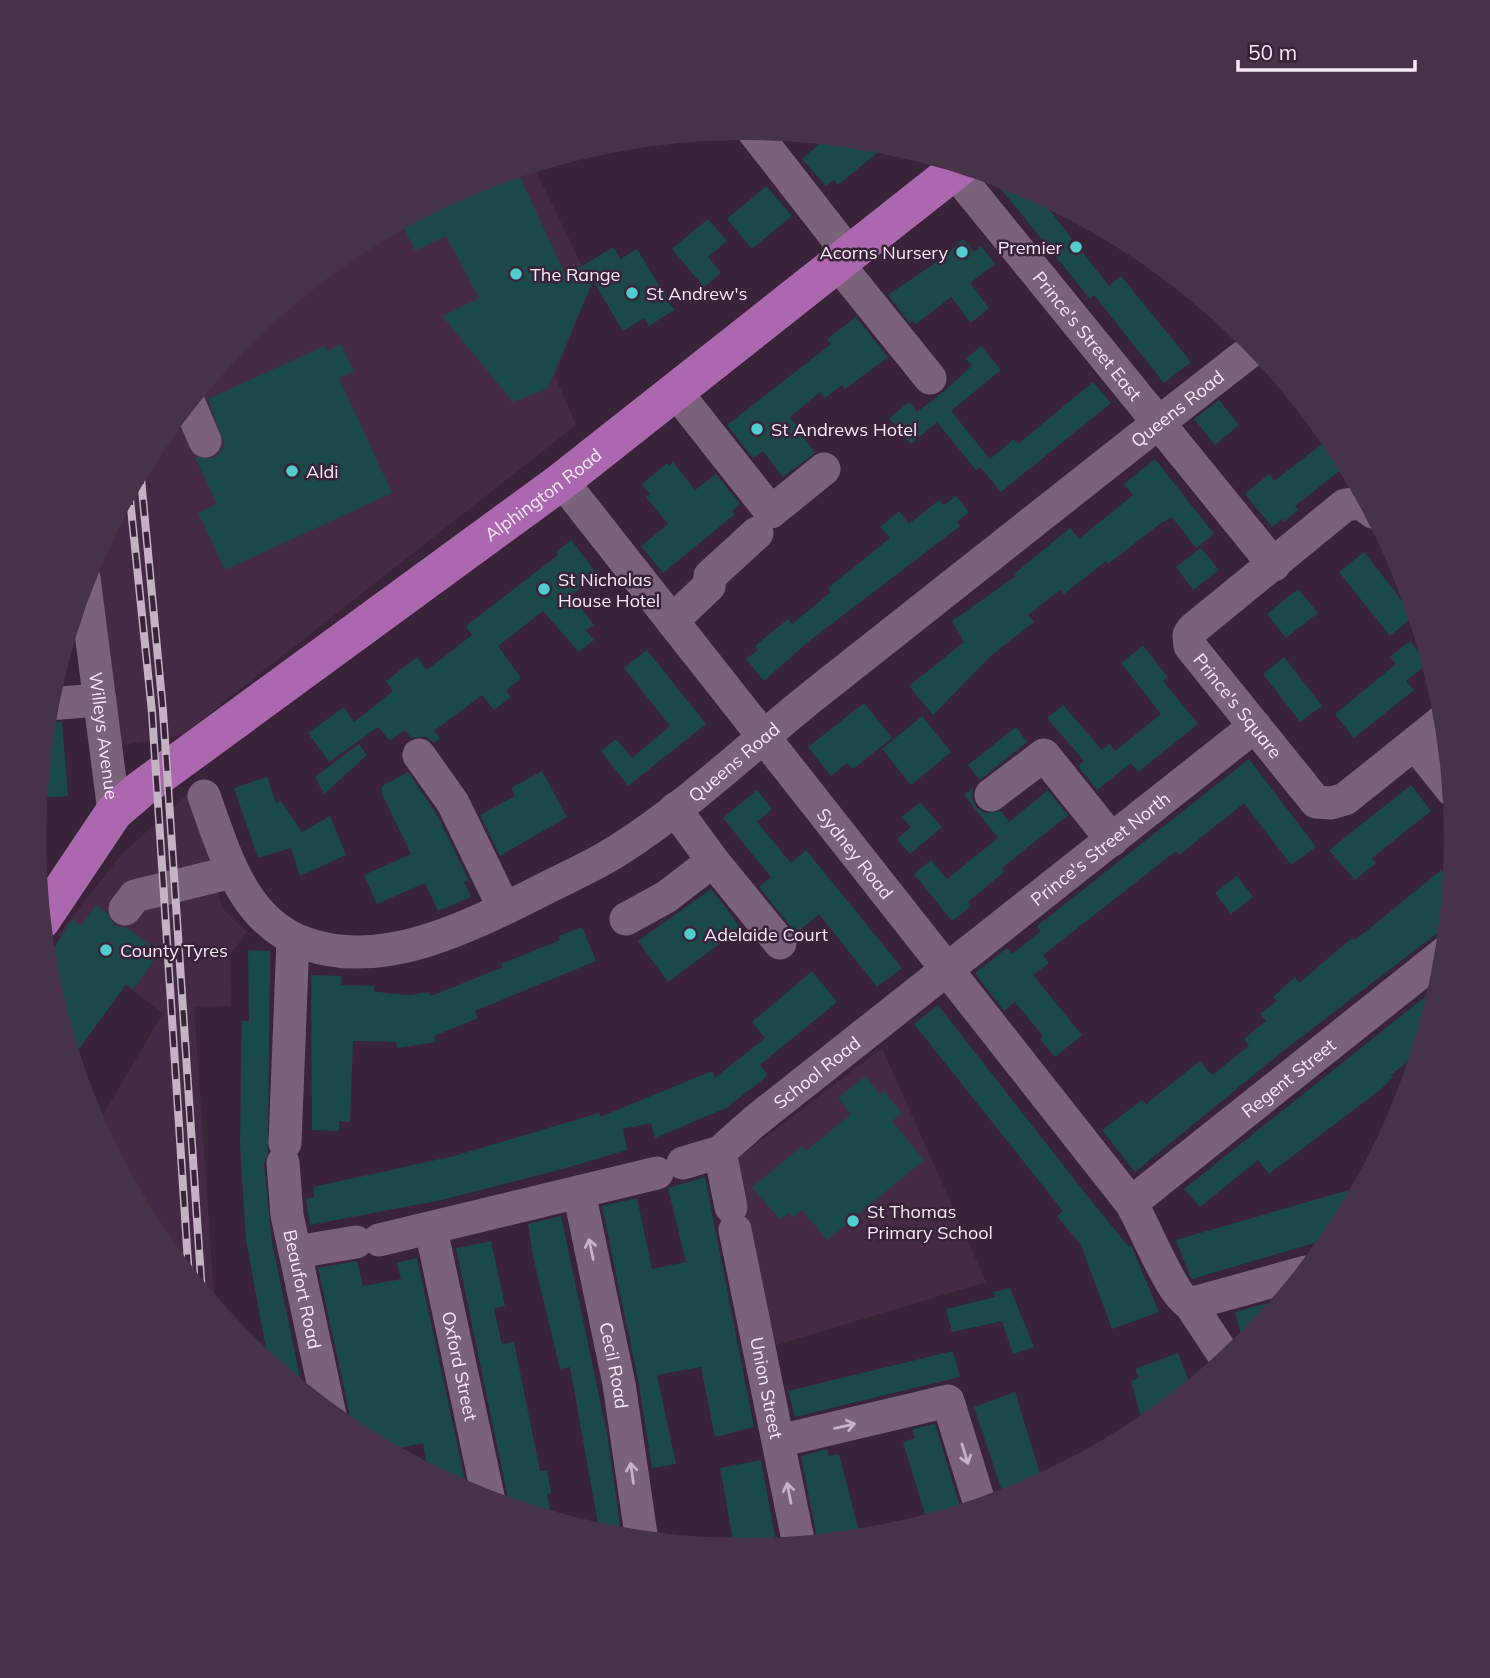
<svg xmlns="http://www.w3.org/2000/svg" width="1490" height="1678" font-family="Mulish,sans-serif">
<rect width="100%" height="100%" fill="#382339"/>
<g fill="#452a46">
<path d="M 532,163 L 591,284 L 555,376 L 576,425 L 182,735 L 117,746 L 97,549 L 153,443 L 242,335 L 350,247 L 473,181 Z"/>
<path d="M 189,793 L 223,909 L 247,932 L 230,955 L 231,1006 L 194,1007 L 215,1309 L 153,1234 L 96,1127 L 163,1013 L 58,935 L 122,854 Z"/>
<path d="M 882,1048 L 986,1282 L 773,1346 L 734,1161 Z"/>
</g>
<g fill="#1b4849">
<path d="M 829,136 L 884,141 L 889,143 L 838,185 L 834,180 L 826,186 L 802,159 Z"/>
<path d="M 516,168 L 566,276 L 613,247 L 621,259 L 637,249 L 674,310 L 649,326 L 644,318 L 623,331 L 593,281 L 547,389 L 513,402 L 442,316 L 479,298 L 446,236 L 415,251 L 400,220 L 473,181 Z"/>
<path d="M 988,173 L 1018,182 L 1049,198 L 1044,203 L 1109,286 L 1121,276 L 1191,362 L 1164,383 L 1094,295 L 1090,299 Z"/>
<path d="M 766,186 L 792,216 L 752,249 L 727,219 Z"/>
<path d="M 708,219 L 727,241 L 708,257 L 721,273 L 704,287 L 672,249 Z"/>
<path d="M 963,239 L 974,252 L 981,246 L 995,264 L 970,283 L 989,308 L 971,323 L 951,297 L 916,324 L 913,321 L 910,323 L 888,295 L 941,259 Z"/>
<path d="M 856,317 L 888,357 L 845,389 L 842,385 L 825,398 L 820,392 L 790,417 L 815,453 L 783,477 L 763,451 L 753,458 L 727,425 L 831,344 L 827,339 Z"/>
<path d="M 341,344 L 354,371 L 339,378 L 392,493 L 225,570 L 198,513 L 217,504 L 195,457 L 213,458 L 221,452 L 224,443 L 208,399 L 324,346 L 327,351 Z"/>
<path d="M 981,346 L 1001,370 L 951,411 L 990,459 L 1014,439 L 1018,444 L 1093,382 L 1111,403 L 1001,492 L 980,467 L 987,462 L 976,470 L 937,422 L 911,444 L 889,418 L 909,402 L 917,412 L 942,393 L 972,366 L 966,359 Z"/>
<path d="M 1219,400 L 1239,425 L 1215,445 L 1194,419 Z"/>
<path d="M 1331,437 L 1348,464 L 1295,506 L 1298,510 L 1284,522 L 1282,519 L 1272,527 L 1245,494 L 1269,474 L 1274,481 Z"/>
<path d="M 1155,459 L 1214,534 L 1196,548 L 1172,517 L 1161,523 L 1108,564 L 1106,561 L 1064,594 L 1060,590 L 1028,615 L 1034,622 L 993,654 L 933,715 L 909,686 L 964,642 L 952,621 L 1016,576 L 1014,574 L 1070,528 L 1079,539 L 1133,495 L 1124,484 Z"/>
<path d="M 673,462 L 695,490 L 716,474 L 740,504 L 732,511 L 735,514 L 663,573 L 641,546 L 668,524 L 646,497 L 650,494 L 642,484 L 667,463 L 669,466 Z"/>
<path d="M 956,496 L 969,512 L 957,522 L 960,526 L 808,642 L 764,681 L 746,659 L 758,650 L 755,646 L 788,619 L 792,624 L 831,592 L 828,588 L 890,538 L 880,527 L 899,511 L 909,524 L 939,500 L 944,505 Z"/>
<path d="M 571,540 L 598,575 L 571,595 L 594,625 L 586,630 L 594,640 L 579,652 L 543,611 L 498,646 L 521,678 L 506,691 L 511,697 L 494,710 L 482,695 L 434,731 L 440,738 L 434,743 L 426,737 L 411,738 L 405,730 L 390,741 L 378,727 L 329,762 L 308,733 L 344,707 L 354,722 L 393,691 L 386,681 L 417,657 L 427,670 L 472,635 L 466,626 L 558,555 L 556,552 Z"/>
<path d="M 1201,548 L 1219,570 L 1193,590 L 1176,567 Z"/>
<path d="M 1364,552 L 1414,616 L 1390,636 L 1339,572 Z"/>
<path d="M 1298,589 L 1318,613 L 1286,638 L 1267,614 Z"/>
<path d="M 1410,641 L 1428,663 L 1406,681 L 1414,690 L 1354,738 L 1335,714 L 1396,664 L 1390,657 Z"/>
<path d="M 1143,646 L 1168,677 L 1163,681 L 1198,724 L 1138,772 L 1131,763 L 1097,790 L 1078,766 L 1084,761 L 1047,718 L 1063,705 L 1102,750 L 1110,744 L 1115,751 L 1161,714 L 1121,663 Z"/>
<path d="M 647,650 L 706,724 L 628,786 L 601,751 L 616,739 L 632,758 L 670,726 L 624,668 Z"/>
<path d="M 1284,657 L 1322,706 L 1300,722 L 1263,674 Z"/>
<path d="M 864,703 L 892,738 L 853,769 L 847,763 L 831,776 L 808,747 Z"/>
<path d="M 922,716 L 951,752 L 911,785 L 882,749 Z"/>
<path d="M 62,722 L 68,796 L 37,798 L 45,723 Z"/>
<path d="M 1016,727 L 1027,742 L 980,780 L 968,765 Z"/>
<path d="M 359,744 L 367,755 L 324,794 L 315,777 Z"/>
<path d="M 1249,759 L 1316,847 L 1291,865 L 1244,803 L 1179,855 L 1176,851 L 1043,955 L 1049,963 L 1033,975 L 1082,1035 L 1055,1057 L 1040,1039 L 1043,1036 L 1015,1002 L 1004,1011 L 975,973 L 1007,948 L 1012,954 L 1041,931 L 1037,926 Z"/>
<path d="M 542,771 L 567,817 L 500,856 L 480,815 L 515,796 L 511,788 Z"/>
<path d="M 408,772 L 436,813 L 469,880 L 464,882 L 471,897 L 438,911 L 425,883 L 377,904 L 364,875 L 411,854 L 382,794 L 382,786 Z"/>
<path d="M 267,777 L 276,803 L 281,801 L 302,832 L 330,816 L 346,855 L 300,876 L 291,848 L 258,858 L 234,788 Z"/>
<path d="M 1411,785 L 1431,811 L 1372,858 L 1376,863 L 1355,880 L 1329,850 Z"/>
<path d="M 973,788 L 972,798 L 976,807 L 984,813 L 1001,811 L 1009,822 L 1048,790 L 1068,815 L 1002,868 L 1005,871 L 968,902 L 971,906 L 952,921 L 914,874 L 931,860 L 947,879 L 998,838 L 964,795 Z"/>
<path d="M 757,790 L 772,809 L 757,822 L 791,863 L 806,850 L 902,968 L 877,987 L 819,914 L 796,933 L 759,887 L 771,877 L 723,818 Z"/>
<path d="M 920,802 L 942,827 L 910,854 L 897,839 L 911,827 L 902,817 Z"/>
<path d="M 1441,870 L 1452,884 L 1448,925 L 1283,1051 L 1135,1172 L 1102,1130 L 1142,1100 L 1146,1104 L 1200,1061 L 1212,1075 L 1249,1046 L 1244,1039 L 1266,1021 L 1260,1014 L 1277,1001 L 1273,997 L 1295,977 L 1299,983 L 1352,938 L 1354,940 L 1369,929 Z"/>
<path d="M 1237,876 L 1253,897 L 1231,914 L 1215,893 Z"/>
<path d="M 711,889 L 741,928 L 668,982 L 638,941 Z"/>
<path d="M 96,905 L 107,913 L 114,925 L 127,928 L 160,952 L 133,989 L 126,984 L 72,1059 L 47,977 L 45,962 L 72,919 L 81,926 Z"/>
<path d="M 582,927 L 596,961 L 475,1011 L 478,1018 L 434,1036 L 436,1042 L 397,1048 L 396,1042 L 353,1041 L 350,1122 L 339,1121 L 339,1131 L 312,1130 L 311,975 L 342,976 L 341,985 L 374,986 L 374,991 L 392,994 L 410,995 L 429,992 L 431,996 L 503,967 L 501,964 L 560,940 L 559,936 Z"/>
<path d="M 248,950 L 270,951 L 268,1152 L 264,1164 L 272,1242 L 303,1392 L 269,1365 L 246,1240 L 240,1147 L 241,1055 L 242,1021 L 249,1021 Z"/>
<path d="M 812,971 L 837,1002 L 760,1065 L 767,1074 L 765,1078 L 726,1108 L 655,1138 L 651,1123 L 623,1129 L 627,1150 L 566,1168 L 442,1200 L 310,1225 L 306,1199 L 314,1197 L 313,1187 L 454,1156 L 599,1113 L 600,1117 L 712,1071 L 715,1078 L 765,1038 L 752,1022 Z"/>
<path d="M 1441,984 L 1421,1051 L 1391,1075 L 1393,1077 L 1380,1090 L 1269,1174 L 1258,1160 L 1200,1207 L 1184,1189 Z"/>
<path d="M 938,1005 L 1085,1193 L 1128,1246 L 1131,1245 L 1159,1312 L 1112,1329 L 1081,1245 L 1057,1216 L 1063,1211 L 914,1024 Z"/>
<path d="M 865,1076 L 880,1094 L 884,1091 L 902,1113 L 892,1121 L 924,1160 L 827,1240 L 802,1210 L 793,1217 L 789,1213 L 780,1220 L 752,1187 L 802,1146 L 806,1151 L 851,1114 L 838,1098 Z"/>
<path d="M 705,1177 L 754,1427 L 715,1437 L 701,1367 L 657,1375 L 676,1464 L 652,1468 L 638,1380 L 602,1206 L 637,1198 L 652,1269 L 686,1262 L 668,1188 Z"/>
<path d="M 1363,1186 L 1335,1237 L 1192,1279 L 1190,1276 L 1176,1240 Z"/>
<path d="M 561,1216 L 607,1434 L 622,1539 L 600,1535 L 570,1367 L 560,1369 L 533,1256 L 528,1224 Z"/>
<path d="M 491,1241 L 505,1306 L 494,1308 L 498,1327 L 502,1344 L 514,1342 L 540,1471 L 547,1470 L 551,1493 L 547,1494 L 552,1521 L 510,1508 L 456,1248 Z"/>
<path d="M 417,1258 L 468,1494 L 428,1473 L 423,1443 L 387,1451 L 350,1431 L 349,1411 L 318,1268 L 357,1261 L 363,1286 L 401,1279 L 397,1263 Z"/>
<path d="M 1010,1288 L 1034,1347 L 1013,1354 L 1002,1321 L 952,1332 L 946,1309 L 995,1297 L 994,1292 Z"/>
<path d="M 1285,1298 L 1248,1343 L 1244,1346 L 1235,1312 Z"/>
<path d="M 953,1351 L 960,1377 L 795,1417 L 788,1391 Z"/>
<path d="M 1178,1353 L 1192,1389 L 1144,1428 L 1131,1381 L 1139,1378 L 1135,1369 Z"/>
<path d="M 1015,1392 L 1043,1483 L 1005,1500 L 974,1407 Z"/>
<path d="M 935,1424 L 962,1513 L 928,1524 L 903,1442 L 915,1438 L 912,1429 Z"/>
<path d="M 827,1449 L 829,1456 L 839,1454 L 861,1539 L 818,1544 L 801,1456 Z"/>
<path d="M 761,1460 L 777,1548 L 735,1550 L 720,1468 Z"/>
</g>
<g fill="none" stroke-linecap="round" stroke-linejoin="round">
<g stroke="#7b627b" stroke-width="33">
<path d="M 751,128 L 850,255"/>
<path id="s1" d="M 954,171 L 1274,565"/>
<path d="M 838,264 L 930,378"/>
<path d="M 676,392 L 771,512 L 824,469"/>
<path d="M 188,401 L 205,441"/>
<path id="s2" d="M 562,481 L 1131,1203 C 1144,1224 1172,1297 1190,1304 L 1306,1272"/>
<path id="s3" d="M 1373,512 L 1361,503 L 1345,505 L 1193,629 L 1189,635 L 1190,646 L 1316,802 L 1331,803 L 1345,799 L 1445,719"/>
<path id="s4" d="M 84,578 L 114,812"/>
<path d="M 672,621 L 709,586 L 710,576 L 757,533"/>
<path d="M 47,704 L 100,700"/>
<path d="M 1415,744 L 1452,790"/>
<path d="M 419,755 L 453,803 L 504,908"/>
<path d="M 991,795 L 1044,755 L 1112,840"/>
<path id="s5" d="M 204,796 C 225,853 242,922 307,944 C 387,972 478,922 548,887 C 572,875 597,864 620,849 C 691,804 753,743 819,691 C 965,576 1110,460 1257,346"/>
<path d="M 713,861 L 780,943"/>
<path d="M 125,909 L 135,896 L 232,872"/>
<path d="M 626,919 L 666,897 L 713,861 L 675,809"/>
<path d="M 285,1143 L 293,939"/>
<path d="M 720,1152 L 731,1207"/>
<path id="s6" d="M 283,1163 L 287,1215 L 330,1415"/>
<path id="s7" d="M 683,1163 L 720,1152 L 755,1121 L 1255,726"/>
<path id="s8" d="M 579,1192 L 619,1384 L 642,1541"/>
<path id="s9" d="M 1131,1203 L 1446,952"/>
<path id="s10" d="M 431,1229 L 489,1501"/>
<path id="s11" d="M 735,1230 L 799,1545"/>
<path d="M 379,1240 L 657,1173"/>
<path d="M 297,1252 L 356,1242"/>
<path d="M 1190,1304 L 1227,1360"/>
<path d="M 779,1441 L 948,1401 L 981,1508"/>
</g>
<path stroke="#ac68af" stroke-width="38" id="s12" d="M 41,921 L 114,812 L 141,789 L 562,481 L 962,165"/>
<g stroke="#c3b3c3" stroke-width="8">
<g id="rail">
<path d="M 140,468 L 163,711 L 202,1294"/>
<path d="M 129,489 L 152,712 L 189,1278"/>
</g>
</g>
<use href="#rail" stroke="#382339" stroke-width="5" stroke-dasharray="16" stroke-linecap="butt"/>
</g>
<defs><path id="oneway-shaft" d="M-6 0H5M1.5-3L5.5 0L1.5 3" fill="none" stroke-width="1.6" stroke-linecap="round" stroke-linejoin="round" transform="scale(1.75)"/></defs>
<g stroke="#c6b4c6">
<use href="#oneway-shaft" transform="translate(591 1249) rotate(-102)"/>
<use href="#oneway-shaft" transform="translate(845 1426) rotate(-13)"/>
<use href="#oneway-shaft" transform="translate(965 1454) rotate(73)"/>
<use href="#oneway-shaft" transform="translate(632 1473) rotate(-98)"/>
<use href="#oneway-shaft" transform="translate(789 1493) rotate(-101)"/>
</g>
<g fill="#52cdcf" stroke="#382339" stroke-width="2.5">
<circle cx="1076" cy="247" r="7"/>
<circle cx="962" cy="252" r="7"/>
<circle cx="516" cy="274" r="7"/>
<circle cx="632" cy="293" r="7"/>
<circle cx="757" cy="429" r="7"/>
<circle cx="292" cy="471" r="7"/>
<circle cx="544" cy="589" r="7"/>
<circle cx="690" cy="934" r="7"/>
<circle cx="106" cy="950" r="7"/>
<circle cx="853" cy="1221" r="7"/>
</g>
<g text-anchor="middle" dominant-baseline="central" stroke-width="5" stroke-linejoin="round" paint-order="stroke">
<g font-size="18" fill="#f8eaf8" stroke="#382339" text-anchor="start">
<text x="1062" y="247" text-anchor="end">Premier</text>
<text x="948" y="252" text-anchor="end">Acorns Nursery</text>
<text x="530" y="274">The Range</text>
<text x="646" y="293">St Andrew's</text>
<text x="771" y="429">St Andrews Hotel</text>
<text x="306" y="471">Aldi</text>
<text x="558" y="579">St Nicholas<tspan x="558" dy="21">House Hotel</tspan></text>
<text x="704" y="934">Adelaide Court</text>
<text x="120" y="950">County Tyres</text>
<text x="867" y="1211">St Thomas<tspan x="867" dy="21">Primary School</tspan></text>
</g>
<g font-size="18" fill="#f8eaf8" stroke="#382339">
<text stroke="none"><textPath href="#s1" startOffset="212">Prince's Street East</textPath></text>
<text stroke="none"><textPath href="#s5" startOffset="1234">Queens Road</textPath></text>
<text stroke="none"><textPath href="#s12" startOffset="665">Alphington Road</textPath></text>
<text stroke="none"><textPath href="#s3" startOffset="322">Prince's Square</textPath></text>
<text stroke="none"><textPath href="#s4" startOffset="159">Willeys Avenue</textPath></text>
<text stroke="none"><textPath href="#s5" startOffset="667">Queens Road</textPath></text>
<text stroke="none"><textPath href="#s7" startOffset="525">Prince's Street North</textPath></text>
<text stroke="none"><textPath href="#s2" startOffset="474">Sydney Road</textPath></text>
<text stroke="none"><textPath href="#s7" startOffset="164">School Road</textPath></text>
<text stroke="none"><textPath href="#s9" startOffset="201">Regent Street</textPath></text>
<text stroke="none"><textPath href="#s6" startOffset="128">Beaufort Road</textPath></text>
<text stroke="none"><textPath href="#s10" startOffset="140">Oxford Street</textPath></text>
<text stroke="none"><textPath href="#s8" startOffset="177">Cecil Road</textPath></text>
<text stroke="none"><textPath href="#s11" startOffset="161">Union Street</textPath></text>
</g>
</g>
<path d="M0 0H1490V1678H0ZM46 839a699 699 0 1 1 1398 0a699 699 0 1 1-1398 0Z" fill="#473348" fill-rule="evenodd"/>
<path d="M1238 60v10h177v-10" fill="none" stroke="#f8eaf8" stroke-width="3.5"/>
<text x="1248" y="60" font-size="21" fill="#f8eaf8" stroke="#382339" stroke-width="5" paint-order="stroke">50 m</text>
</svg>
